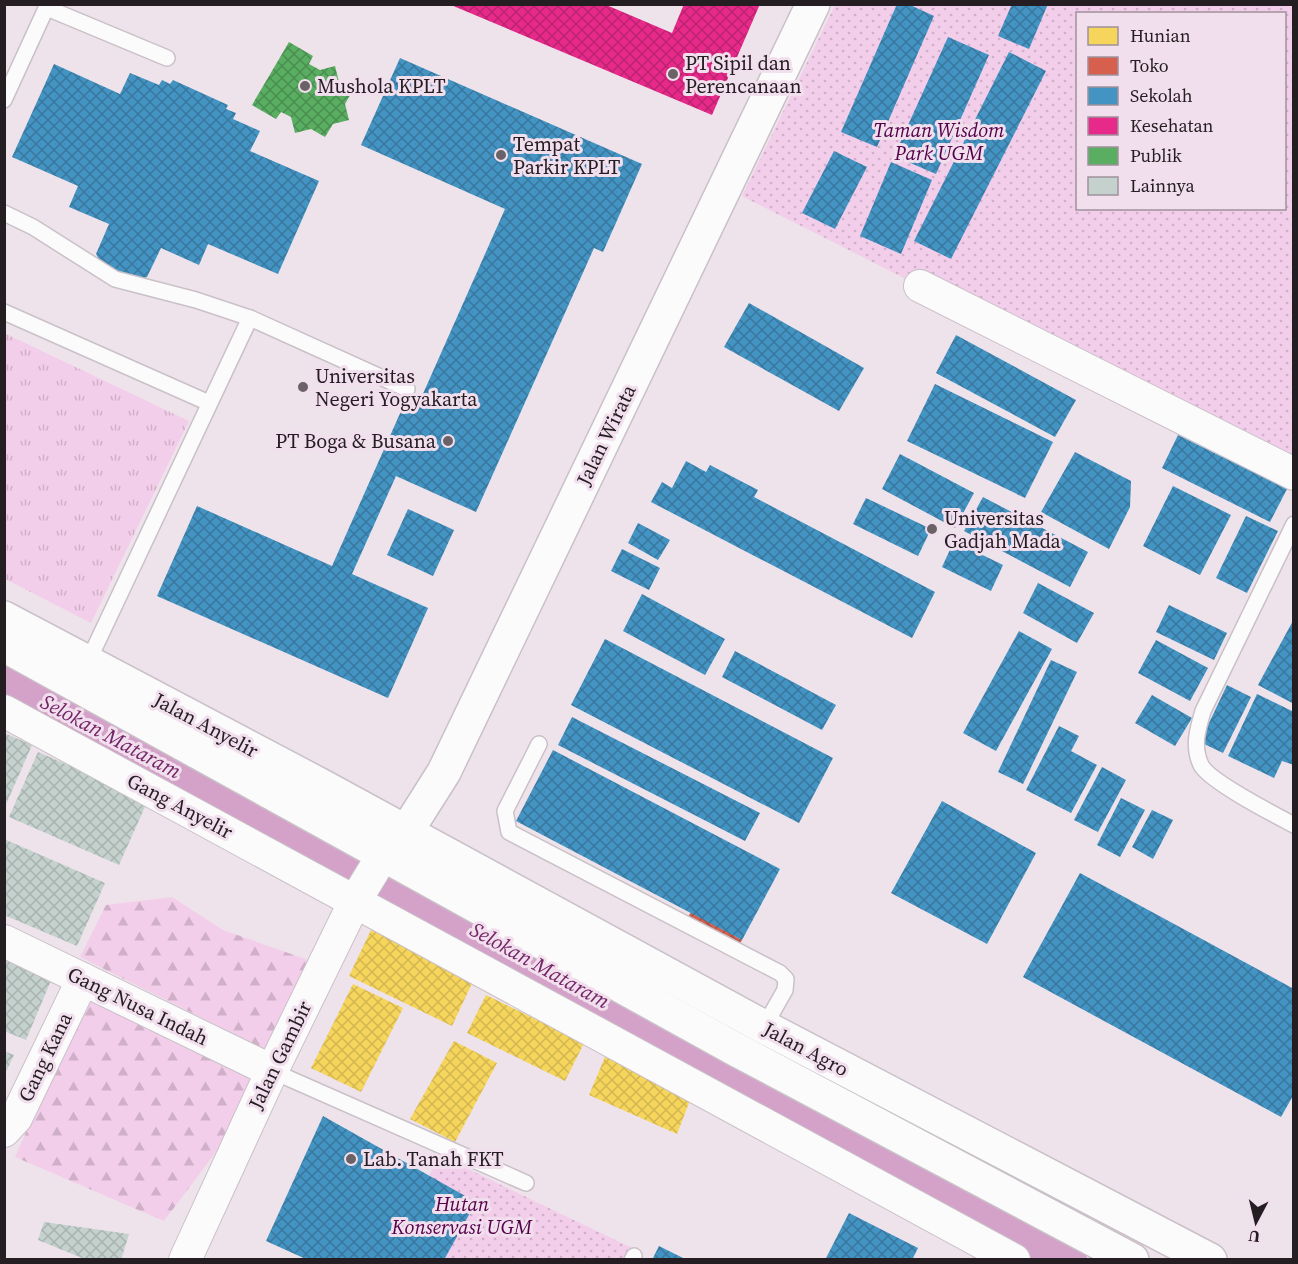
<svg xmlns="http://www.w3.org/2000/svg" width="1298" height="1264" font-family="'Source Serif 4',serif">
<defs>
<pattern id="grass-tufts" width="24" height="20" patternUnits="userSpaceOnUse" patternTransform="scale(1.5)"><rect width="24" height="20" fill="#f3ceea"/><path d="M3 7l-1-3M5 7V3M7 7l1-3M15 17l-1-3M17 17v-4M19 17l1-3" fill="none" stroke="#d0b0c8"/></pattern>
<pattern id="forest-firs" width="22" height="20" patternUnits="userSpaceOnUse" patternTransform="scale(1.5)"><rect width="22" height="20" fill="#f3ceea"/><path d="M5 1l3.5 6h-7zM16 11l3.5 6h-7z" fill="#d0b0c8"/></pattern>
<pattern id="park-dots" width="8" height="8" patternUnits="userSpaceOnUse" patternTransform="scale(1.5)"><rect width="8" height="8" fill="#f3ceea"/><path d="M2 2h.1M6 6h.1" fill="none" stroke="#d0b0c8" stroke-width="1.8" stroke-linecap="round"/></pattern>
<pattern id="homes-cross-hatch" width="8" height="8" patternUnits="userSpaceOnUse" patternTransform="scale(1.5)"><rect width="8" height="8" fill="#f6d55c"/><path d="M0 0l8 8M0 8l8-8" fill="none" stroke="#d3b650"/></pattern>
<pattern id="shops-cross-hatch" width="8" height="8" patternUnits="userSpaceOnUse" patternTransform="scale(1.5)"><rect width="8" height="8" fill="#d6604d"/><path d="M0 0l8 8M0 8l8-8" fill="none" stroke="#ad4f40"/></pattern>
<pattern id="schools-cross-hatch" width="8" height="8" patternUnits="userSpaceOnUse" patternTransform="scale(1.5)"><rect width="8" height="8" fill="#4393c3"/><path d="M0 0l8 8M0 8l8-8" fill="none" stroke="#38779e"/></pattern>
<pattern id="health-cross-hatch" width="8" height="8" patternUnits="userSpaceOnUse" patternTransform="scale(1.5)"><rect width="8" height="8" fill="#e7298a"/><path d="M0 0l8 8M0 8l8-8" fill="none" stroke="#bb2370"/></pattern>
<pattern id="public-cross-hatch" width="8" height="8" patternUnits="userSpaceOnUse" patternTransform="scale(1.5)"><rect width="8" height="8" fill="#5aae61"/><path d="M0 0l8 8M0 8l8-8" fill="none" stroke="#4a8d50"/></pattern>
<pattern id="building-cross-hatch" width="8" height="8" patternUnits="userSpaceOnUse" patternTransform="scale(1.5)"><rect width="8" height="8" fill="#c4d1cd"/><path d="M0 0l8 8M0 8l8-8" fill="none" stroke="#a8b3b0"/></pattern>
</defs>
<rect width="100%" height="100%" fill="#eee3eb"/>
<path fill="url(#grass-tufts)" d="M 4,333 L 189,421 L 91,623 L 5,579 Z"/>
<g fill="url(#forest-firs)">
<path d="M 172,897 L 223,930 L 314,962 L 266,1050 L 80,957 L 106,905 Z"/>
<path d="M 85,998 L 267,1084 L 164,1221 L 15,1157 Z"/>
</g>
<g fill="url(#park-dots)" fill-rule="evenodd">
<path d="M 835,5 L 1293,5 L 1293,475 L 742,196 ZM 1078,14 L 1284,14 L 1284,208 L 1078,208 Z"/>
<path d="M 439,1155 L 634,1249 L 628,1260 L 390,1260 Z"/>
</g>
<g fill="url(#homes-cross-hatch)">
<path d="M 371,930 L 474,979 L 452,1026 L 349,976 Z"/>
<path d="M 353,984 L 403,1008 L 361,1092 L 311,1068 Z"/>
<path d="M 486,995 L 584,1043 L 565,1081 L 467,1033 Z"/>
<path d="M 454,1041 L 497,1063 L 455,1142 L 410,1119 Z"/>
<path d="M 605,1057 L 692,1095 L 677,1134 L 589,1095 Z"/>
</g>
<path fill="url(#shops-cross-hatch)" d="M 691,912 L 742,940 L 738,947 L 686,920 Z"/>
<g fill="url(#schools-cross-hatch)">
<path d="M 897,4 L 908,4 L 934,16 L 877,147 L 841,132 Z"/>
<path d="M 1012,4 L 1048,4 L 1029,49 L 998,36 Z"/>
<path d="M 948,37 L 989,55 L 936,174 L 894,156 Z"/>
<path d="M 1009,52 L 1046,71 L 951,259 L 914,241 Z"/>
<path d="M 400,58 L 642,164 L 603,252 L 594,248 L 476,512 L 396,476 L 352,574 L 428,608 L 388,698 L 157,596 L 197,506 L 332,566 L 406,400 L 418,405 L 505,209 L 361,145 Z"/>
<path d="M 54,64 L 120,94 L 130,73 L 159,85 L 162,80 L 170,84 L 173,80 L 228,105 L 226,109 L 236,113 L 233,119 L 260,131 L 250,151 L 319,181 L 278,274 L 208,244 L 199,265 L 161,248 L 147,277 L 140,279 L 132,279 L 104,267 L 96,254 L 109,224 L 69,207 L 78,186 L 12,157 Z"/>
<path d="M 834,151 L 867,167 L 835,229 L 802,213 Z"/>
<path d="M 891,162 L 932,180 L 901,254 L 860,236 Z"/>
<path d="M 749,303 L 864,368 L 839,411 L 724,347 Z"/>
<path d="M 956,335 L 1076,400 L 1055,437 L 936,373 Z"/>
<path d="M 935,384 L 1053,442 L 1025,498 L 907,441 Z"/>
<path d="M 1178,435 L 1287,489 L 1270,522 L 1162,468 Z"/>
<path d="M 1075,452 L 1131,481 L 1130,507 L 1109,549 L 1041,512 Z"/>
<path d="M 900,454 L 974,493 L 955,528 L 882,489 Z"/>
<path d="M 686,461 L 706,472 L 710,465 L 758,490 L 754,497 L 935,592 L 912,638 L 651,502 L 662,482 L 672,488 Z"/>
<path d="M 1173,486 L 1231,515 L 1200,575 L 1143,546 Z"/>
<path d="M 983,497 L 1088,552 L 1070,587 L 964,531 Z"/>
<path d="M 866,498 L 931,529 L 918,556 L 853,524 Z"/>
<path d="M 408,509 L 454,530 L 433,576 L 387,555 Z"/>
<path d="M 1246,516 L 1278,531 L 1247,593 L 1216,578 Z"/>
<path d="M 638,523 L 670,540 L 658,560 L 628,543 Z"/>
<path d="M 954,541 L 1003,565 L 991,591 L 942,567 Z"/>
<path d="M 622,549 L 660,568 L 649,590 L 611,571 Z"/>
<path d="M 1038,583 L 1094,613 L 1077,643 L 1023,613 Z"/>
<path d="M 642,594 L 725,639 L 705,675 L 623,631 Z"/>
<path d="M 1169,605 L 1227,633 L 1214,660 L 1156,632 Z"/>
<path d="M 1294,619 L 1294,704 L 1258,685 Z"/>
<path d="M 1019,631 L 1052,649 L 996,751 L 963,733 Z"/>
<path d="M 605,639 L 833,758 L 799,823 L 571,705 Z"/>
<path d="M 1156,640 L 1208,668 L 1190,701 L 1138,673 Z"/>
<path d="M 735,651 L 836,705 L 822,730 L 722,677 Z"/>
<path d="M 1051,660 L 1077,672 L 1023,784 L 998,772 Z"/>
<path d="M 1227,685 L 1251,697 L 1223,753 L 1200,742 Z"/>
<path d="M 1257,694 L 1294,712 L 1294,765 L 1282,761 L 1274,778 L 1228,756 Z"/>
<path d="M 1152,695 L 1192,718 L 1175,746 L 1135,723 Z"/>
<path d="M 572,717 L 760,813 L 745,841 L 558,745 Z"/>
<path d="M 1059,726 L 1079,736 L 1071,751 L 1097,765 L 1071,813 L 1026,790 Z"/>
<path d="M 553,750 L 780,869 L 742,940 L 516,821 Z"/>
<path d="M 1102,767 L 1126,780 L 1098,832 L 1074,820 Z"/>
<path d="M 1121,798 L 1145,810 L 1120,857 L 1097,845 Z"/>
<path d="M 942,801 L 1036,853 L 987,944 L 891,893 Z"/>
<path d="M 1152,810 L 1173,820 L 1153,859 L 1132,847 Z"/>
<path d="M 1080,873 L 1294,989 L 1294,1094 L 1281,1117 L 1023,977 Z"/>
<path d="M 323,1116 L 476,1202 L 444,1260 L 308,1260 L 266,1241 Z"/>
<path d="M 849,1213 L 918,1248 L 912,1260 L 825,1260 Z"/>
<path d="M 659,1246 L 687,1260 L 652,1260 Z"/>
</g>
<path fill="url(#health-cross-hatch)" d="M 604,4 L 672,33 L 684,4 L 760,4 L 712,115 L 451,5 Z"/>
<path fill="url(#public-cross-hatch)" d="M 289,42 L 313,56 L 309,64 L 320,70 L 335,66 L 339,82 L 353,90 L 345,104 L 349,120 L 333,124 L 325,137 L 311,129 L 295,133 L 291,117 L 281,112 L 276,119 L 252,105 Z"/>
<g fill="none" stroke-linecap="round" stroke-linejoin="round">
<path stroke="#d4a2c9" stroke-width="36" d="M 4,681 L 403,889 L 1069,1260"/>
</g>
<g fill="url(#building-cross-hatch)">
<path d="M 4,733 L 32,745 L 4,809 Z"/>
<path d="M 38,752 L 148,800 L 119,865 L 9,817 Z"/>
<path d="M 4,839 L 105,883 L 77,946 L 4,915 Z"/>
<path d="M 4,957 L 52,978 L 26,1040 L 4,1031 Z"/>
<path d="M 4,1051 L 14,1055 L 4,1076 Z"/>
<path d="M 44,1222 L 129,1234 L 121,1260 L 87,1260 L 38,1240 Z"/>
</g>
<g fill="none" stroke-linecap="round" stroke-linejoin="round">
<g stroke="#c9c1c7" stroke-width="18">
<g id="lane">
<path d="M 47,8 L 167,58"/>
<path d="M 4,100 L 48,4"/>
<path d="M 4,213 L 33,227 L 115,279 L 196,300 L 250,318 L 407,389"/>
<path d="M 4,312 L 209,403"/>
<path d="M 1294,524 L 1203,711 C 1198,728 1192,746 1201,765 C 1209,781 1275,815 1294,825"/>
<path d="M 86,666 L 250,318"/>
<path d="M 539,744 L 505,811 L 509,832 L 780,973 L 786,979 L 785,990 L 764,1027"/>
<path d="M 272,1071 L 526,1183"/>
<path d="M 632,1260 L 634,1256"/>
</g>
</g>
<g stroke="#c9c1c7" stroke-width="34">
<g id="street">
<path d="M 920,286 L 1294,474"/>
<path d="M 4,711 L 1014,1260"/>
<path d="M 4,941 L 272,1071"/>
<path d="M 4,1131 L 16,1118 L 83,979"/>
<path d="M 185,1260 L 272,1071 L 355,901 L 383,855"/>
</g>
</g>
<g stroke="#c9c1c7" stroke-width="36">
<g id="secondary">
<path d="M 4,618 L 320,785 L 764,1027 L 1210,1260"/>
<path d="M 4,645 L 735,1049 L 1132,1260"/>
<path d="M 391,847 L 406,832 L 444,772 L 813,4"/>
</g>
</g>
<use href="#lane" stroke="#fcfbfc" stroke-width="15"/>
<use href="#street" stroke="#fcfbfc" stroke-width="32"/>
<use href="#secondary" stroke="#fcfbfc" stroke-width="33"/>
</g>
<g fill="#6b6268" stroke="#f2dfed" stroke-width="2">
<circle cx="673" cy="74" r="6"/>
<circle cx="305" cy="86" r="6"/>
<circle cx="501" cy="155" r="6"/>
<circle cx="303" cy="387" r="6"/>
<circle cx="448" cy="441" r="6"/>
<circle cx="932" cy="529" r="6"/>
<circle cx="351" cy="1159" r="6"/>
</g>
<g text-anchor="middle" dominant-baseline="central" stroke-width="6" stroke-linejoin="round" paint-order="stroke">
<g font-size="20" fill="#241d22" stroke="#f2dfed" text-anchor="start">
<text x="685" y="63">PT Sipil dan<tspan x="685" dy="23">Perencanaan</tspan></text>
<text x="317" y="86">Mushola KPLT</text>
<text x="513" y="144">Tempat<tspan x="513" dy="23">Parkir KPLT</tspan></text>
<text x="315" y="376">Universitas<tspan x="315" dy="23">Negeri Yogyakarta</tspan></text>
<text x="436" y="441" text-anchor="end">PT Boga &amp; Busana</text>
<text x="944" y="518">Universitas<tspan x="944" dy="23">Gadjah Mada</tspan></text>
<text x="363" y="1159">Lab. Tanah FKT</text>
</g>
<g font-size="20" font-style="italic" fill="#530049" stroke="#f2dfed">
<text x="939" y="130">Taman Wisdom<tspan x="939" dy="23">Park UGM</tspan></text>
<text x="462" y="1204">Hutan<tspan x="462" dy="23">Konservasi UGM</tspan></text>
</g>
<g font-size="20" fill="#241d22" stroke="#f2dfed">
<text transform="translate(606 435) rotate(-64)">Jalan Wirata</text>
<text transform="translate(206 725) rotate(28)">Jalan Anyelir</text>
<text transform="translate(180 806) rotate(28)">Gang Anyelir</text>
<text transform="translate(138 1006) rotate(26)">Gang Nusa Indah</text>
<text transform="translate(806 1049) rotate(28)">Jalan Agro</text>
<text transform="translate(280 1055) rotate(-64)">Jalan Gambir</text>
<text transform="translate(45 1057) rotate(-64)">Gang Kana</text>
</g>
<g font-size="21" font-style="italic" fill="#742668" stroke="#f2dfed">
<text transform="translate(111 736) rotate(28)">Selokan Mataram</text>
<text transform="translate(540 965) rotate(29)">Selokan Mataram</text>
</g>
</g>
<rect width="1298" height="1264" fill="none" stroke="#241d22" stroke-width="12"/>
<rect x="1076" y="12" width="210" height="198" fill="#f2dfed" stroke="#a0919c" stroke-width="1.5"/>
<rect x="1088" y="27" width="30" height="18" fill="#f6d55c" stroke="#a0919c" stroke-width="1.5"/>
<text x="1130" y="42" font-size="18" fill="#241d22">Hunian</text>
<rect x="1088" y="57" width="30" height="18" fill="#d6604d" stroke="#a0919c" stroke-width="1.5"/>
<text x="1130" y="72" font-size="18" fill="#241d22">Toko</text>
<rect x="1088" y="87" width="30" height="18" fill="#4393c3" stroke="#a0919c" stroke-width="1.5"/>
<text x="1130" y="102" font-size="18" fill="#241d22">Sekolah</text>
<rect x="1088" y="117" width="30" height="18" fill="#e7298a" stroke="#a0919c" stroke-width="1.5"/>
<text x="1130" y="132" font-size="18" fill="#241d22">Kesehatan</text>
<rect x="1088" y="147" width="30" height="18" fill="#5aae61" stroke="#a0919c" stroke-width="1.5"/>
<text x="1130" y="162" font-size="18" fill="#241d22">Publik</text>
<rect x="1088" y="177" width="30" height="18" fill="#c4d1cd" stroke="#a0919c" stroke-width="1.5"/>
<text x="1130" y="192" font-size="18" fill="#241d22">Lainnya</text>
<g transform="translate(1256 1222) rotate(187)" stroke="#f2dfed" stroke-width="4.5" paint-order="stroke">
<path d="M0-4.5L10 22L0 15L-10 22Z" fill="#241d22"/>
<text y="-9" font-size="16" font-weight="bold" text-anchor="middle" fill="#241d22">U</text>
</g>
</svg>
